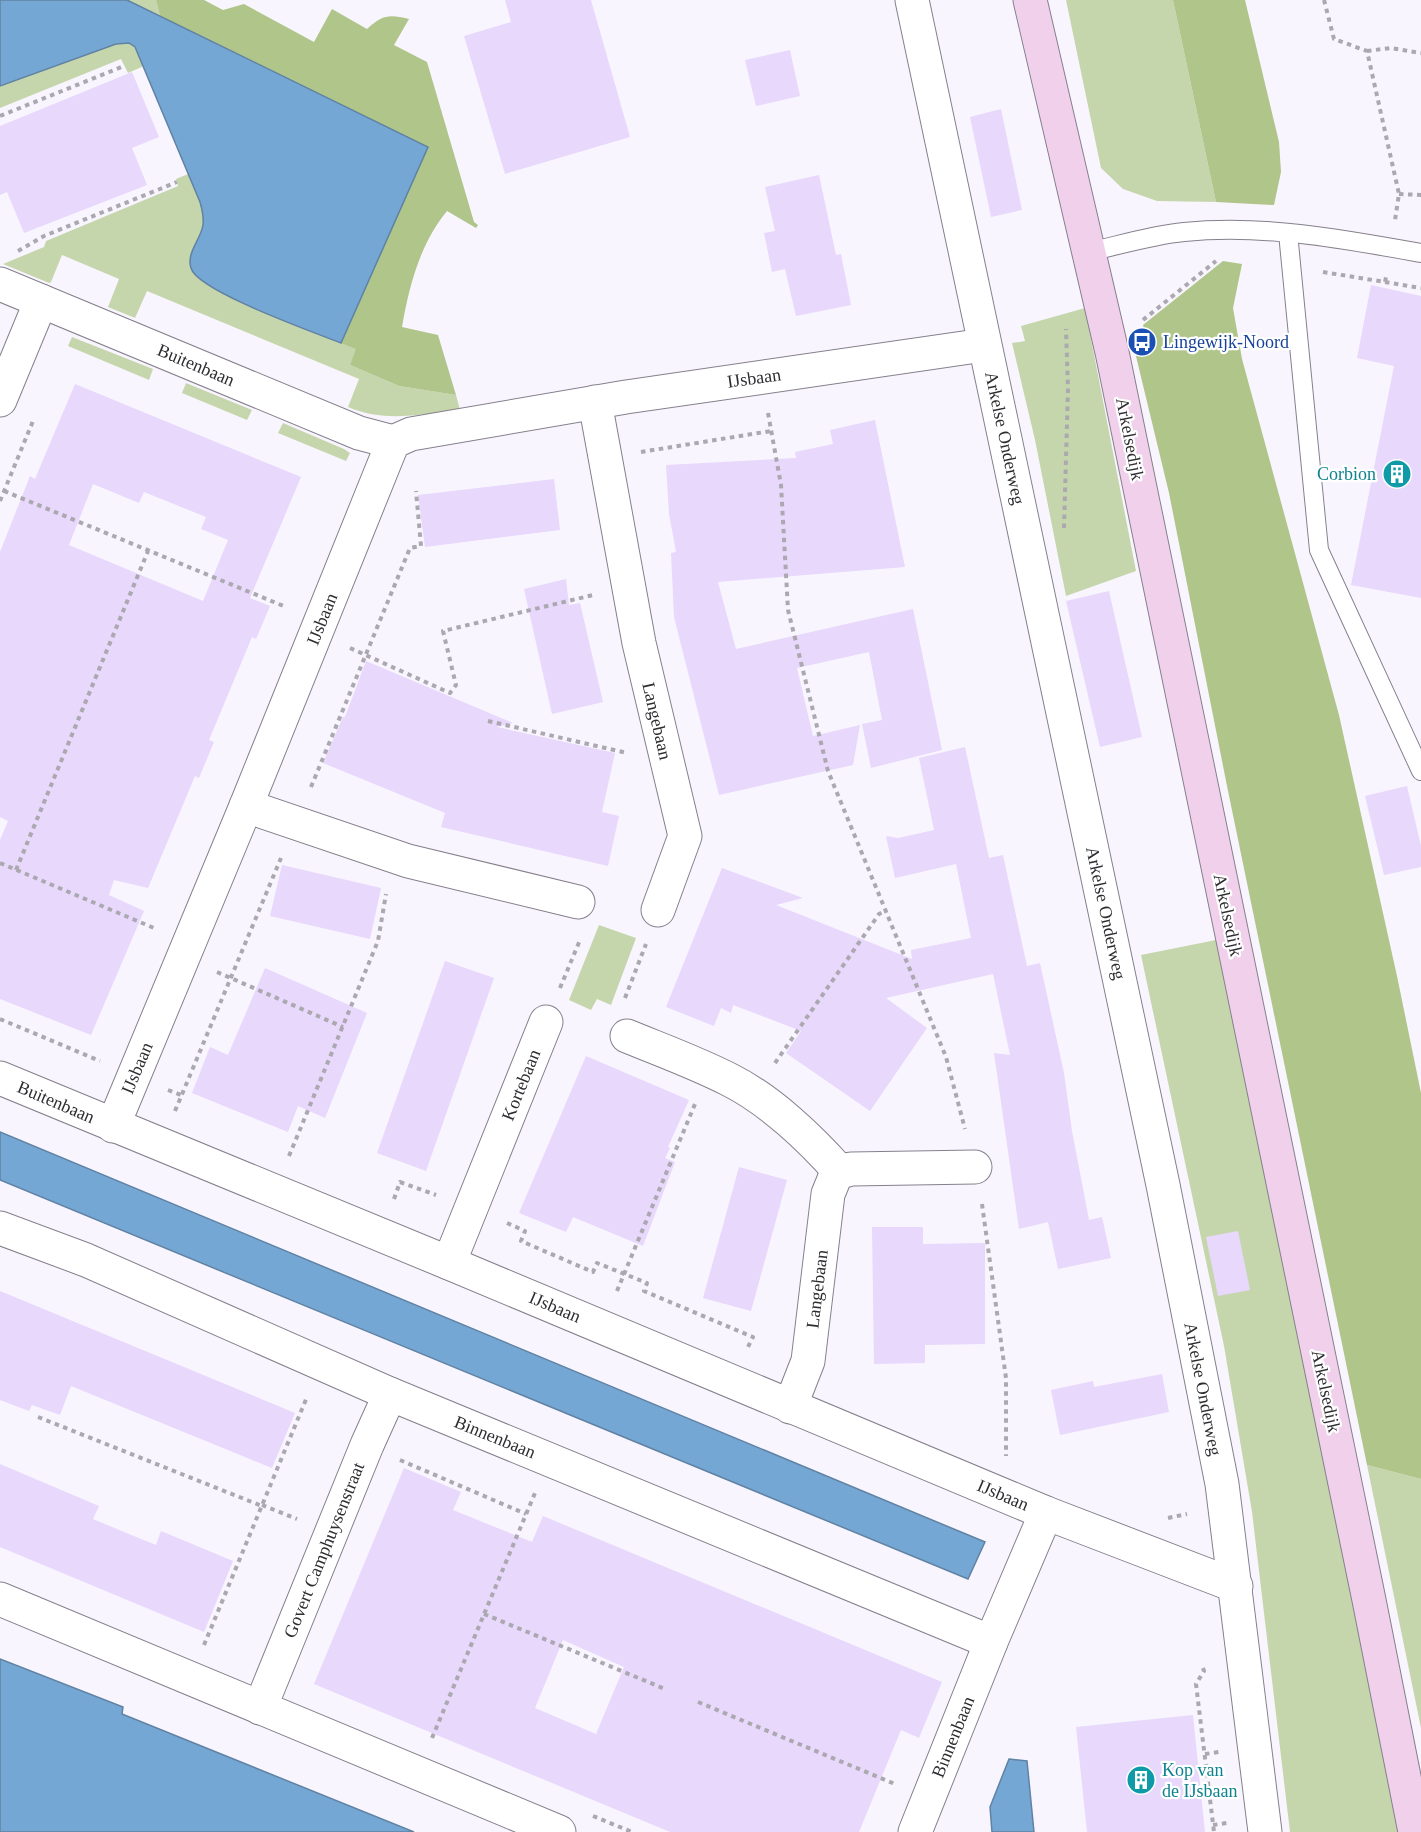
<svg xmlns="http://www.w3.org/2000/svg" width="1421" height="1832" font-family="Georgia,serif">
<rect width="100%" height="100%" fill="#f9f5ff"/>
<g fill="#c6d6ac">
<path d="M 126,0 L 156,0 L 160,16 Z"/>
<path d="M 1066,0 L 1173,0 L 1216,202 L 1157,201 L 1123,189 L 1101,168 Z"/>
<path d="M 129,43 C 138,49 140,56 144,66 L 128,73 L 121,59 L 0,108 L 0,86 L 103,48 L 116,44 Z"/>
<path d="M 188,174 C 195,189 205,206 203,224 C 202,236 194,249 190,260 L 357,349 L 350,365 L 399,386 L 456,395 L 460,410 C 421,414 385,423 348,407 L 359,379 L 147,291 L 135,318 L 108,307 L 119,279 L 62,255 L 51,282 L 49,283 L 3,264 L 44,247 L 46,241 L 178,186 L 176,179 Z"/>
<path d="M 1085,308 L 1136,571 L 1066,596 L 1035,440 L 1012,343 L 1025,341 L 1021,326 Z"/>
<path d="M 72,337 L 153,369 L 149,380 L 68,346 Z"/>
<path d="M 186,383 L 252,410 L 247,420 L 182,393 Z"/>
<path d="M 283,423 L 344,449 L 350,453 L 346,461 L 278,433 Z"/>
<path d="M 599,925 L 636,938 L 611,1005 L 597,999 L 591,1010 L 569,1000 Z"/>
<path d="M 1216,940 C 1283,1236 1341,1534 1398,1832 L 1290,1832 L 1252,1512 L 1224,1346 L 1141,955 Z"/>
<path d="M 1367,1465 L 1421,1479 L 1421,1728 Z"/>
</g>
<g fill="#afc589">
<path d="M 156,0 L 204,0 L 223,10 L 244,4 L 314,42 L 332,9 L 367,29 C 382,15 389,14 409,19 L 394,45 L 427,62 L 474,222 L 478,225 L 476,228 L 447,211 C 420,244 409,286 402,327 L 438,335 L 456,395 L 399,386 L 350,365 L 356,349 L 341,343 L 427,147 L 160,16 Z"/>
<path d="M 1173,0 L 1245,0 L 1279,142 L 1281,172 L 1274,205 L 1216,202 Z"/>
<path d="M 1223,261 L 1242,264 L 1233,308 L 1242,359 L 1339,715 L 1397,976 L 1421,1093 L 1421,1479 L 1367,1465 L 1227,786 L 1169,493 L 1135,352 L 1147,341 L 1143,325 Z"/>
</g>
<g fill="#75a7d4" stroke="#6082a3" stroke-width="1.5">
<path d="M 0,0 L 127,0 L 428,147 L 341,343 C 316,333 197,291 191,268 C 186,253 201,239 203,225 C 204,217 202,209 200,202 L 135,47 L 129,43 L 116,44 L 0,86 Z"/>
<path d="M 0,1132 L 985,1542 L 968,1579 L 0,1180 Z"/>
<path d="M 0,1659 L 123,1707 L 122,1714 L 414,1832 L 0,1832 Z"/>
<path d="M 1009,1759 L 1027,1761 L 1034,1832 L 992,1832 L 990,1807 Z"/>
</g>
<g fill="#e7d8fc" fill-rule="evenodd">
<path d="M 505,0 L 591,0 L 630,137 L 505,174 L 464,36 L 511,22 Z"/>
<path d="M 790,50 L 800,96 L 756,106 L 745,60 Z"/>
<path d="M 132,72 L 159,137 L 132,148 L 147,185 L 24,233 L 7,192 L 0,195 L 0,126 Z"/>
<path d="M 1001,109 L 1022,210 L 991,217 L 970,117 Z"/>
<path d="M 819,175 L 836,255 L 841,254 L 851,305 L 796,316 L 785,269 L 772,272 L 764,233 L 775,231 L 765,187 Z"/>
<path d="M 1371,285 L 1421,296 L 1421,598 L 1351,585 L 1394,366 L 1357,358 Z"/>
<path d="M 75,384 L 301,477 L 250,598 L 270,606 L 256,639 L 252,637 L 209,740 L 214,742 L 199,778 L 195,776 L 148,888 L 114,880 L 109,895 L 144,911 L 91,1035 L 0,999 L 0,840 L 8,821 L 0,817 L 0,552 L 30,476 L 35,479 ZM 93,484 L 139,503 L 144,492 L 206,517 L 201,529 L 228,540 L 203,601 L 69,545 Z"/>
<path d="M 875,420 L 905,567 L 718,582 L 736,649 L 913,609 L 942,750 L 871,768 L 862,724 L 882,720 L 869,652 L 797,668 L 813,736 L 860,725 L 853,765 L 719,795 L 674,617 L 671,553 L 676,552 L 669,514 L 666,465 L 796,458 L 795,452 L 833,444 L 830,430 Z"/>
<path d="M 554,479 L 560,530 L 425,547 L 418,495 Z"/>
<path d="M 566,579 L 569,605 L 580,603 L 603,702 L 552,714 L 524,589 Z"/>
<path d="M 1109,591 L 1142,737 L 1100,747 L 1066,601 Z"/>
<path d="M 366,661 L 513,723 L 497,727 L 615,753 L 602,812 L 619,816 L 608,866 L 441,827 L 445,813 L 323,763 L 343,717 L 345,717 Z"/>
<path d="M 965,747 L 989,858 L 1003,855 L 1027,966 L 1040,963 L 1064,1073 L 1072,1131 L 1089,1220 L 1102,1217 L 1111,1258 L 1058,1269 L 1048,1222 L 1019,1229 L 994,1053 L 1010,1055 L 993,974 L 886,998 L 927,1028 L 870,1111 L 786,1053 L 801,1031 L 733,1005 L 731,1013 L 721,1008 L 714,1026 L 666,1007 L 722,868 L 803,898 L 776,905 L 912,959 L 911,950 L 971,938 L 956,864 L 895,878 L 886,836 L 898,838 L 934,830 L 919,758 Z"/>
<path d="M 1407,786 L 1421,846 L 1421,867 L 1384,875 L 1365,796 Z"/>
<path d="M 282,865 L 381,888 L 370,939 L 270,916 Z"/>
<path d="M 445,961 L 494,978 L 426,1171 L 377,1153 Z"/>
<path d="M 265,968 L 367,1013 L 325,1118 L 298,1106 L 288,1132 L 192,1093 L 210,1047 L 228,1055 Z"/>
<path d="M 586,1056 L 689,1100 L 668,1147 L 670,1148 L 665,1158 L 675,1162 L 643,1246 L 573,1217 L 566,1232 L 519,1213 Z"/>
<path d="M 739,1167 L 787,1180 L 751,1311 L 703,1298 Z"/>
<path d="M 872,1227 L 923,1227 L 923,1244 L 985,1243 L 985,1344 L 925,1345 L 925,1363 L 874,1364 Z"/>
<path d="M 1238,1231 L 1250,1290 L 1218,1296 L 1206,1237 Z"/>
<path d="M 0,1291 L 295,1413 L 272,1468 L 71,1386 L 60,1415 L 32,1405 L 29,1411 L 0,1400 Z"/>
<path d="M 1162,1374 L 1169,1412 L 1060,1435 L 1051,1390 L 1093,1381 L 1094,1387 Z"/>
<path d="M 0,1464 L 99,1506 L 93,1519 L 124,1532 L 156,1545 L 161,1531 L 233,1561 L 204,1632 L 0,1547 Z"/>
<path d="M 404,1468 L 461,1492 L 453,1510 L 532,1542 L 543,1516 L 942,1682 L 919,1738 L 901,1730 L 859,1832 L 670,1832 L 314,1684 ZM 563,1640 L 624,1667 L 596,1734 L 535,1708 Z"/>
<path d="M 1193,1715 L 1205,1832 L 1087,1832 L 1076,1727 Z"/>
</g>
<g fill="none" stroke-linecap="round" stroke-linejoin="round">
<g stroke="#85808c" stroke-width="20">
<g id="lane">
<path d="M 1288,233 L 1319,550 L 1421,771"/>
<path d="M 1089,252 C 1120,245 1152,235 1184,232 C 1263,224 1343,239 1421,253"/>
</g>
</g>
<g stroke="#85808c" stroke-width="35">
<g id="street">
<path d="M 912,0 L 1163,1185 L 1222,1484 L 1265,1832"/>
<path d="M 0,284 L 359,433 L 393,442"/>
<path d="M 0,400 L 41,301"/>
<path d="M 595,402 L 639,643 L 685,836 L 658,910"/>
<path d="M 246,806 L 408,861 L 578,902"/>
<path d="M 627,1036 C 661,1050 697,1063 730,1080 C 770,1100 811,1139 840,1172"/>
<path d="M 0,1078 L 449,1263 L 1046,1513 L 1236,1586"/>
<path d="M 113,1126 L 246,806 L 393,442 L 411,434 L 626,397 L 984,345"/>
<path d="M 0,1228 L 86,1260 L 390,1394 L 991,1642"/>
<path d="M 449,1263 L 546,1022"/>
<path d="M 790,1407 L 808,1361 L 828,1194 L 835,1177 L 840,1172 L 851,1169 L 975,1167"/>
<path d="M 0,1599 L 559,1832"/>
<path d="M 260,1708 L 367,1445 L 390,1394"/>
<path d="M 915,1832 L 991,1642 L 1046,1513"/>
</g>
</g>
<g stroke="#85808c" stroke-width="35">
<path id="secondary" d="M 1030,0 L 1112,352 L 1369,1600 L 1415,1832"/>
</g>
<g stroke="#aba8b0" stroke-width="4" stroke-dasharray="4.5 4.5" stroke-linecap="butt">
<path d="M 1324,0 L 1334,39 L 1367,51 L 1399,194 L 1395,220"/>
<path d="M 1367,51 L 1391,48 L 1421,53"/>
<path d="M 0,116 L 124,66"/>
<path d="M 1399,194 L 1421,195"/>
<path d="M 18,251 L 44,236 L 177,182"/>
<path d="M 1323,272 L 1385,282 L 1386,277"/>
<path d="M 1385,282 L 1421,288"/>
<path d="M 1143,320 L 1216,261"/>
<path d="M 768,413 L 781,485 L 788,610 L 828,771 L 946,1057 L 965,1129"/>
<path d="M 641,452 L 771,431"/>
<path d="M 4,491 L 286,607"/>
<path d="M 0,501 L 33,421"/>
<path d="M 1064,528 L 1068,389 L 1066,329"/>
<path d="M 350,648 L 450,693 L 456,685 L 443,631 L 593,595"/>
<path d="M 488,721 L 627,753"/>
<path d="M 311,787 L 410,548 L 421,546 L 416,491"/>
<path d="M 0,863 L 154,928"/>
<path d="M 16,870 L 148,551"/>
<path d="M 217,972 L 343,1027"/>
<path d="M 560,988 L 580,940"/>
<path d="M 625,998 L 646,944"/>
<path d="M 0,1019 L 100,1061"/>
<path d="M 775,1063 L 879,914 L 887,910"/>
<path d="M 168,1090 L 181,1095"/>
<path d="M 175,1111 L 281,858"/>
<path d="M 289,1156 L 378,941 L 386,894"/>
<path d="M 394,1199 L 400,1182 L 436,1195"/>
<path d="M 982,1204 L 1006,1378 L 1006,1456"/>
<path d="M 507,1223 L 525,1231 L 521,1241 L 593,1272 L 597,1263 L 647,1283 L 644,1291 L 753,1337 L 748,1347"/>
<path d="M 617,1291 L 695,1104"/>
<path d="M 38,1417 L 262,1506"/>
<path d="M 400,1460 L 526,1514"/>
<path d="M 262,1505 L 297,1519"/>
<path d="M 1168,1518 L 1187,1514"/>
<path d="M 484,1614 L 665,1689"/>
<path d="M 204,1645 L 307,1397"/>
<path d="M 1203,1668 L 1204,1671 L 1196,1684 L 1214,1832"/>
<path d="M 698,1702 L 895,1784"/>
<path d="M 432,1738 L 535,1493"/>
<path d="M 1205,1754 L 1219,1752"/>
<path d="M 593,1816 L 632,1832"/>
<path d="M 1213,1825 L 1227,1823"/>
</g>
<use href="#lane" stroke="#fff" stroke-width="18"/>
<use href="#street" stroke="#fff" stroke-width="33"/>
<use href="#secondary" stroke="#f1d0ec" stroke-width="33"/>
</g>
<defs>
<g id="bus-disc" transform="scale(1.5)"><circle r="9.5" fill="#1a4fb4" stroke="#fff"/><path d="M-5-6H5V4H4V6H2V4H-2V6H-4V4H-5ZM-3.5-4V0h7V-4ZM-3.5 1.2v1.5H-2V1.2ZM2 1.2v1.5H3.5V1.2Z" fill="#fff"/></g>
<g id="building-disc" transform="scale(1.5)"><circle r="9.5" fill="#0f9aa8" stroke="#fff"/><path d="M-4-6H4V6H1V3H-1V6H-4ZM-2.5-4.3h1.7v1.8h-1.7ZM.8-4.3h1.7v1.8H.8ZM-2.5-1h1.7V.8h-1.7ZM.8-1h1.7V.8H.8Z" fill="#fff"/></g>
</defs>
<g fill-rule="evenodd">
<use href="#bus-disc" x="1142" y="342"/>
<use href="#building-disc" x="1397" y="474"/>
<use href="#building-disc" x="1141" y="1780"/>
</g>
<g text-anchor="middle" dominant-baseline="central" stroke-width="4.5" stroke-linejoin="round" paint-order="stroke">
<g font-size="18" fill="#164399" stroke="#fff" text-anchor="start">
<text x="1163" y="342">Lingewijk-Noord</text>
</g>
<g font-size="18" fill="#2e2d31" stroke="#fff">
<text transform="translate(196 365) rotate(23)">Buitenbaan</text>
<text transform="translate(754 378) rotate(-8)">IJsbaan</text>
<text transform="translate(1005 438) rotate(78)">Arkelse Onderweg</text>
<text transform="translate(1130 439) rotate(79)">Arkelsedijk</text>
<text transform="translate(322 619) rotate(-68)">IJsbaan</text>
<text transform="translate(657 721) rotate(77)">Langebaan</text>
<text transform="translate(1106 913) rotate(78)">Arkelse Onderweg</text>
<text transform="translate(1228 915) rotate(78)">Arkelsedijk</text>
<text transform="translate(137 1068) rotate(-67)">IJsbaan</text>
<text transform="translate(521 1085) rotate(-68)">Kortebaan</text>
<text transform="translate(56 1102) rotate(23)">Buitenbaan</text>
<text transform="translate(817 1289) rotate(-83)">Langebaan</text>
<text transform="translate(555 1307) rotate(23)">IJsbaan</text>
<text transform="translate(1203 1389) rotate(79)">Arkelse Onderweg</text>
<text transform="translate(1326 1391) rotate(78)">Arkelsedijk</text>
<text transform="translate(495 1437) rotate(22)">Binnenbaan</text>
<text transform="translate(1003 1495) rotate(23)">IJsbaan</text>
<text transform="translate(324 1550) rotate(-68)">Govert Camphuysenstraat</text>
<text transform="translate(953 1737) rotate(-68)">Binnenbaan</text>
</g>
<g font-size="18" fill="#0d838f" stroke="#fff" text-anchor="end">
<text x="1376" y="474">Corbion</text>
<text x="1162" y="1770" text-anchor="start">Kop van<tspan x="1162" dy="21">de IJsbaan</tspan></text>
</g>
</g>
</svg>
